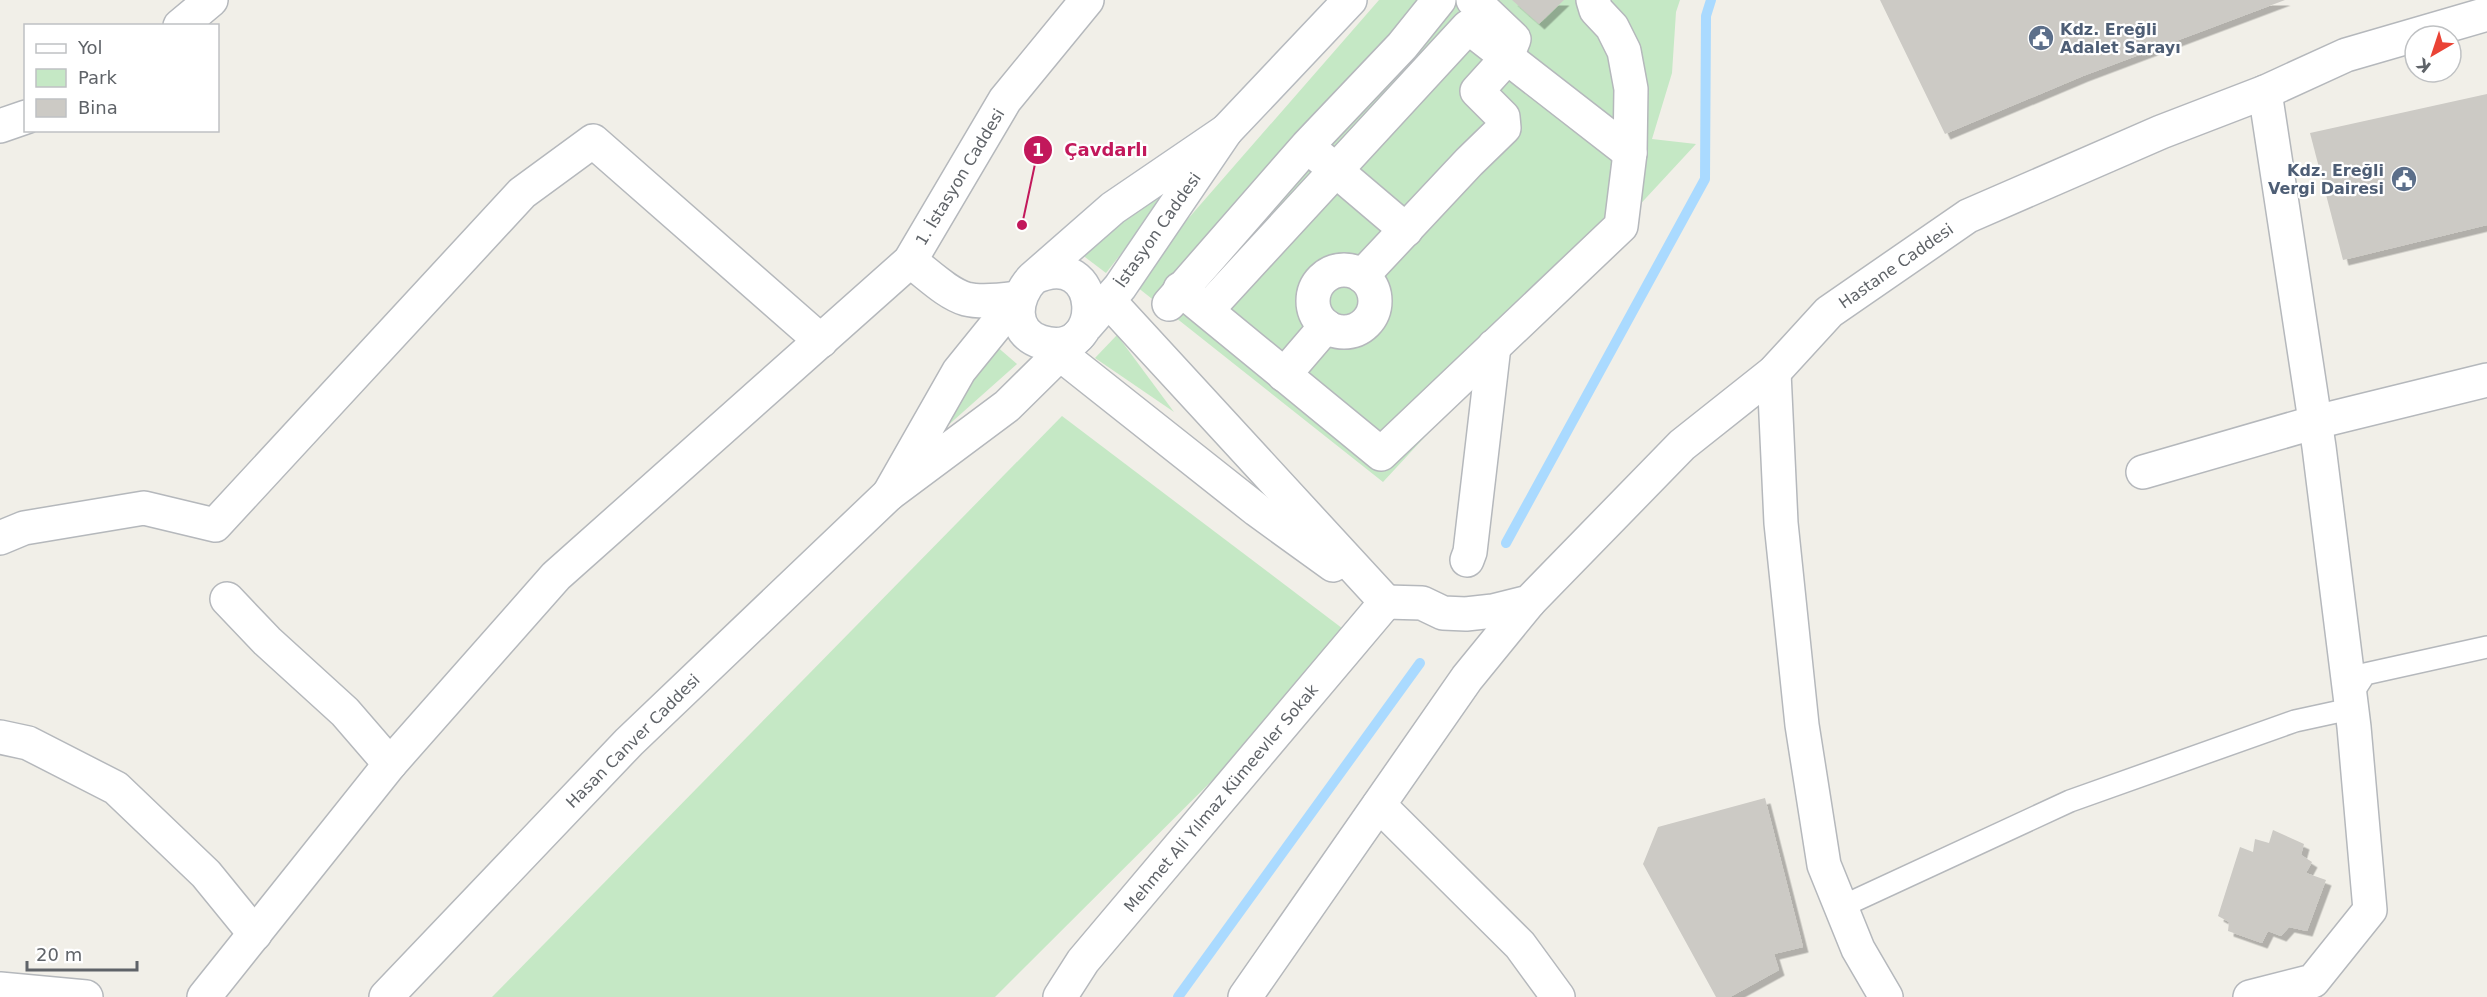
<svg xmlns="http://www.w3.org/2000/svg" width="2487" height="997" font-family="'DejaVu Sans',sans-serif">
<defs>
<filter id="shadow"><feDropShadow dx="5.5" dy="5.5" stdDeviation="0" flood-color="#0004"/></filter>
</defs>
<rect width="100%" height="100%" fill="#f1efe8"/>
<g fill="#c5e8c5">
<path d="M 1379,0 L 1680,0 L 1676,12 L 1672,73 L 1652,139 L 1696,144 L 1383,482 L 1132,283 Z"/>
<path d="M 1188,168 L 1106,273 L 1081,254 Z"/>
<path d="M 1117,335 L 1174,412 L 1095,358 Z"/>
<path d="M 995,345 L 1017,364 L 945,428 Z"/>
<path d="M 1062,416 L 1355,638 L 995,997 L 492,997 Z"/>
</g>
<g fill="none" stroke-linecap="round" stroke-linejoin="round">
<g stroke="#aadaff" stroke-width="10">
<path d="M 1506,543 L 1705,179 L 1706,16 L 1711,0"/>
<path d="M 1178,997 L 1420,663"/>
</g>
</g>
<g fill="#cccac5" filter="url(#shadow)">
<path d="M 1512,0 L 1564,0 L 1539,24 Z"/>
<path d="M 1880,0 L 2285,0 L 2083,76 L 1945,134 Z"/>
<path d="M 2487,94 L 2487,225 L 2343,260 L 2310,133 Z"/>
<path d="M 1765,798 L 1803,947 L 1774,954 L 1779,970 L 1730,997 L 1716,997 L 1643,864 L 1658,827 Z"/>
<path d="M 2273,830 L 2304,844 L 2301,855 L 2312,862 L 2306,873 L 2326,880 L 2307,931 L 2289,927 L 2281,936 L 2268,931 L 2262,943 L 2228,931 L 2229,922 L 2218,916 L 2240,847 L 2253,852 L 2255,839 L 2269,843 Z"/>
</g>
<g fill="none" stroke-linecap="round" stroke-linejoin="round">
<g stroke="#b5b8bc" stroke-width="24">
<path id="service" d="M 1841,907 L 2070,801 L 2295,721 L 2341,711 L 2365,674 L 2487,647"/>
</g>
<g stroke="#b5b8bc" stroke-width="36">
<g id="pedestrian">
<path d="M 1320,157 L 1406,230"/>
<circle cx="1344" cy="301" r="31"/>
<path d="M 1362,276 L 1469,162 L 1504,128 L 1503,117 L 1477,91 L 1506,59 L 1514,39 L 1473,0"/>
<path d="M 1180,289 L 1381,454 L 1621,226 L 1630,153 L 1631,89 L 1624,51 L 1612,27 L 1596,10 L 1593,0"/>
<path d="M 1169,304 L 1307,146 L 1402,46 L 1439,0"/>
<path d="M 1207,310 L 1468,27 L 1630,153"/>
<path d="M 1284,375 L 1326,326"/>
<path d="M 1467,560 L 1470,552 L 1494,346"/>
</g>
</g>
<g stroke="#b5b8bc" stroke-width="36">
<g id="minor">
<path d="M 180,26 L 211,0"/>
<path d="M 0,126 L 26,117"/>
<path d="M 910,261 C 927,273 946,293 966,299 C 982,303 1002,300 1018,298"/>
<path d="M 1108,300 L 1386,602"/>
<path d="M 1060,354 L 1257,510 L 1333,565"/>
<path d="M 1774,372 L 1781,523 L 1802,725 L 1824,865 L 1858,949 L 1886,997"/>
<path d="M 2143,472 L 2316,422 L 2487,380"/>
<path d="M 0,538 L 24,528 L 144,508 L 215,525 L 522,193 L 593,141 L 821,341"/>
<path d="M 227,599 L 267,641 L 345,712 L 390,764"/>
<path d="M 1386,602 L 1422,603 L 1443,613 L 1466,614 L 1493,611 L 1529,602 L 1682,445 L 1774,372 L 1829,312 L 1968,216 L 2161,132 L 2265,92 L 2346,55 L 2487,14"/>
<path d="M 0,737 L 28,743 L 116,788 L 206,874 L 255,934"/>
<path d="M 1379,805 L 1520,945 L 1558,997"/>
<path d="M 0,989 L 86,997"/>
<path d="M 204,997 L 390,764 L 556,576 L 910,261 L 1005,100 L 1087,0"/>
<path d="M 1060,997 L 1083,961 L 1386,602"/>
<path d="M 1245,997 L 1467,678 L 1529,602"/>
<path d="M 2250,997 L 2313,981 L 2370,910 L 2354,727 L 2319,447 L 2265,92"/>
</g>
</g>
<g stroke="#b5b8bc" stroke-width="36">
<g id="tertiary">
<path d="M 1018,298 L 959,371 L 889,494 L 1007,406 L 1079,335"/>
<path d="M 386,997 L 629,742 L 889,494"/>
</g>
</g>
<g stroke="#b6babf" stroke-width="36">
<g id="secondary">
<path d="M 1226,131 L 1350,0"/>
<path d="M 1033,278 C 1104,244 1108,363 1041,342 C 1010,332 1014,297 1033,278 L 1113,208 L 1226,131 L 1120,287 L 1086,326"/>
</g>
</g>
<use href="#service" stroke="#fff" stroke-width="21"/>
<use href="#pedestrian" stroke="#fff" stroke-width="33"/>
<use href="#minor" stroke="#fff" stroke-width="33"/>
<use href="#tertiary" stroke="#fff" stroke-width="33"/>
<use href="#secondary" stroke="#fff" stroke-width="33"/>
</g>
<defs>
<g id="civic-disc" transform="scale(1.35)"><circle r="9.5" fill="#5c6f8a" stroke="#fff"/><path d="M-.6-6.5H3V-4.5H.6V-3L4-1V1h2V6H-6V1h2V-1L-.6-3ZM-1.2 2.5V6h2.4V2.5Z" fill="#fff"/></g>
</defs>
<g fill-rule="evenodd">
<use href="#civic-disc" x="2041" y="38"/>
<use href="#civic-disc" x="2404" y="179"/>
</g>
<g text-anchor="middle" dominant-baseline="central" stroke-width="4.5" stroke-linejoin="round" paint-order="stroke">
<g font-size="16" font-weight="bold" fill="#4e5e75" stroke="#fff" text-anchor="start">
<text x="2060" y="29">Kdz. Ereğli<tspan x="2060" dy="18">Adalet Sarayı</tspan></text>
<text x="2384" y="170" text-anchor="end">Kdz. Ereğli<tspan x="2384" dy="18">Vergi Dairesi</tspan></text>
</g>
<g font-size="16" fill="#5f6368" stroke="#fff">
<text transform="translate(960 177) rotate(-59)">1. İstasyon Caddesi</text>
<text transform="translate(1158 230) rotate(-55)">İstasyon Caddesi</text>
<text transform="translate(1896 266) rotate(-35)">Hastane Caddesi</text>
<text transform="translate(633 741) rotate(-45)">Hasan Canver Caddesi</text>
<text transform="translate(1221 798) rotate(-50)">Mehmet Ali Yılmaz Kümeevler Sokak</text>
</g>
</g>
<path fill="none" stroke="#c2185b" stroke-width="2" d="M1022 225L1038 150"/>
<g fill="#c2185b" stroke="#fff" stroke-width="2">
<circle cx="1022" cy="225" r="6"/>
<circle cx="1038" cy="150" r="15"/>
</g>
<g font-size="18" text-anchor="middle" font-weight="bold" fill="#fff">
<text x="1038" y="156">1</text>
</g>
<g font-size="18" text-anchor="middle" font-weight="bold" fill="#c2185b" stroke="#fff" stroke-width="4.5" stroke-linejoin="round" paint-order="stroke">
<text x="1106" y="156">Çavdarlı</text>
</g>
<rect x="24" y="24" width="195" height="108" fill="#ffffff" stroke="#bfc1c3" stroke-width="1.5"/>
<rect x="36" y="44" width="30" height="9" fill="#ffffff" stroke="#bfc1c3" stroke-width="1.5"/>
<text x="78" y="54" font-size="18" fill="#5f6368">Yol</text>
<rect x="36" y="69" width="30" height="18" fill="#c5e8c5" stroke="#bfc1c3" stroke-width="1.5"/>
<text x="78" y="84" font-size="18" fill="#5f6368">Park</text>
<rect x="36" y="99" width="30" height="18" fill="#cccac5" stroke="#bfc1c3" stroke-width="1.5"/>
<text x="78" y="114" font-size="18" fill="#5f6368">Bina</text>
<g transform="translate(2433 54) rotate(219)"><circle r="28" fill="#ffffff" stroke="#bfc1c3" stroke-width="1.5"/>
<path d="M0-4.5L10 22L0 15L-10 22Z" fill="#ea4335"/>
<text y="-9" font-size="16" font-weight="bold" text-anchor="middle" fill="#5f6368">K</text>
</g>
<path d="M27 961v9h110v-9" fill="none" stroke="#5f6368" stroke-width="3"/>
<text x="36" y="961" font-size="18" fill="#5f6368" stroke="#ffffff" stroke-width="4.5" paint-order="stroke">20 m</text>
</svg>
